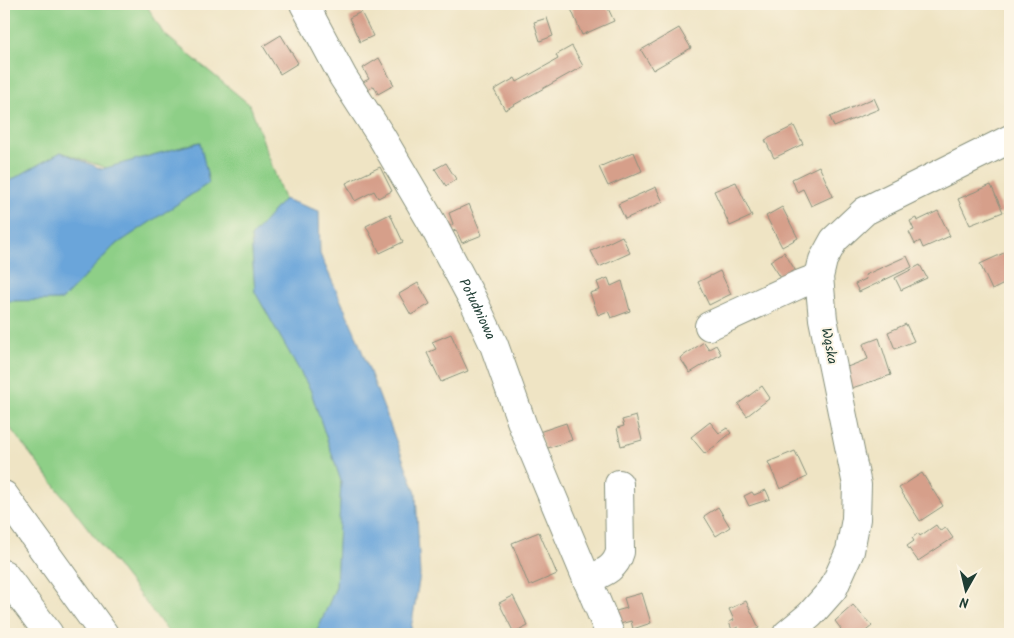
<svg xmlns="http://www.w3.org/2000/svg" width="1014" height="638" font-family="Kalam,sans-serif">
<rect width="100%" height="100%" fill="#fcf5e5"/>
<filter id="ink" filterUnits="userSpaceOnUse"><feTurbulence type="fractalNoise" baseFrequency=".02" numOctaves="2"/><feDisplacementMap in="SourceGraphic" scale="10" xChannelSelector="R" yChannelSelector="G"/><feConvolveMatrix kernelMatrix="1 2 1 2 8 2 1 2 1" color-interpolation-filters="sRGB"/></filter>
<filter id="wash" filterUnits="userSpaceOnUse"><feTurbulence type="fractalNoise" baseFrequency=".0096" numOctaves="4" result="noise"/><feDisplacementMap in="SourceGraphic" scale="20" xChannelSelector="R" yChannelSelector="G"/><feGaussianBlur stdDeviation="1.12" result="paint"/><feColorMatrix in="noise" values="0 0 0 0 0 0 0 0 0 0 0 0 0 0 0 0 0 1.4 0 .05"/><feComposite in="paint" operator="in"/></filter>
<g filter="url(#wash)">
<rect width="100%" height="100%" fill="#efe4c4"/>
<path fill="#8ecf87" stroke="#56865e" d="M 4,4 L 146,4 L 163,33 L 250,105 L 284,199 L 251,237 L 255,292 L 310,389 L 341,481 L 336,587 L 316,634 L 170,634 L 4,420 L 4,301 L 62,300 L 114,246 L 209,183 L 199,142 L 107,168 L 61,152 L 4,184 Z"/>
<g fill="#6aa5da" stroke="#447187">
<path d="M 200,142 L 209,183 L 114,246 L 62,300 L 4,301 L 4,184 L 61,152 L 102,169 Z"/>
<path d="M 284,199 L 319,211 L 320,254 L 354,330 L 416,493 L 420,575 L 410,634 L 316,634 L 336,587 L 341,481 L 310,389 L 255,292 L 251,237 Z"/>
</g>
<g id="blocks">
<g fill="#d69f8a">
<path d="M 569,4 L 606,4 L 614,21 L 582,35 Z"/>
<path d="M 361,12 L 373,36 L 360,42 L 349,18 Z"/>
<path d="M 547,18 L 553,36 L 540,41 L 534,22 Z"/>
<path d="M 679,28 L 691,48 L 653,70 L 641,50 Z"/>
<path d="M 281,35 L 298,63 L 280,74 L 263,46 Z"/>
<path d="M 572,46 L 583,66 L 505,110 L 494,90 L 515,78 L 517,82 L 558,59 L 556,55 Z"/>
<path d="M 379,58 L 394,85 L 378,94 L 374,86 L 368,90 L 363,82 L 369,79 L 363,68 Z"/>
<path d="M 874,98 L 879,109 L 834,127 L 830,117 Z"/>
<path d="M 794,126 L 803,144 L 774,158 L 765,140 Z"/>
<path d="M 634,152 L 642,171 L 608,186 L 599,167 Z"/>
<path d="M 446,163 L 456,179 L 446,186 L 435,169 Z"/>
<path d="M 819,166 L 833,196 L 811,206 L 803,189 L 797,192 L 792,179 Z"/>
<path d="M 380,167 L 392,191 L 378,198 L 374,191 L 355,201 L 346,183 Z"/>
<path d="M 736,182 L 752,216 L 730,226 L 714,191 Z"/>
<path d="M 991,185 L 1003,212 L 970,225 L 958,199 Z"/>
<path d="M 656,187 L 663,202 L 625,219 L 618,204 Z"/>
<path d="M 469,204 L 482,235 L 462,243 L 456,230 L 451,232 L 449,226 L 453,224 L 449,213 Z"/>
<path d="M 782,207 L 798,238 L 782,247 L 766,216 Z"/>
<path d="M 938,211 L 950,236 L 923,248 L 920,241 L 915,244 L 909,232 L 914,230 L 910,221 L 916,218 L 917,221 Z"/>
<path d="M 390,214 L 403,242 L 380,253 L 366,226 Z"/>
<path d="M 622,236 L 630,253 L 599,267 L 591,251 Z"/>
<path d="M 784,252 L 797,273 L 783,281 L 770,261 Z"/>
<path d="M 1006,252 L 1010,260 L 1010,281 L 992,290 L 980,264 Z"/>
<path d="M 907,256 L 912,267 L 859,292 L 855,284 L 866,279 L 865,275 Z"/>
<path d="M 920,265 L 927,278 L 901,290 L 895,278 Z"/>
<path d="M 720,271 L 731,294 L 709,305 L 698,282 Z"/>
<path d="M 608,278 L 611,286 L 622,281 L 630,311 L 611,318 L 608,311 L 598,315 L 590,293 L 600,290 L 597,282 Z"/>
<path d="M 418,283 L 430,304 L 411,315 L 399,294 Z"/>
<path d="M 906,324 L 914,341 L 895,349 L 888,332 Z"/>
<path d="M 451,334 L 468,371 L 441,382 L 427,353 L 436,349 L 432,342 Z"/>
<path d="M 879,338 L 891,375 L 849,389 L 842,369 L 868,359 L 863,344 Z"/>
<path d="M 704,342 L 709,349 L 716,345 L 721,354 L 690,373 L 680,358 Z"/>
<path d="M 762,386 L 770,398 L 747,416 L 738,404 Z"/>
<path d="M 636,416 L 642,440 L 621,446 L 617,428 L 624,426 L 622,420 Z"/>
<path d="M 710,422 L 719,433 L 727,428 L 731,433 L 705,454 L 691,437 Z"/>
<path d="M 566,423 L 572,440 L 545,449 L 539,432 Z"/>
<path d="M 795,451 L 807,477 L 780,489 L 768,462 Z"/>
<path d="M 922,473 L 943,506 L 920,521 L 899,488 Z"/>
<path d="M 766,490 L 770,499 L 749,506 L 744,496 L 752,492 L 754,495 Z"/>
<path d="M 718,507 L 730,527 L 716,536 L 704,516 Z"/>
<path d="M 936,525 L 940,531 L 946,528 L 953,538 L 918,561 L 907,546 L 914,541 L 912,538 L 918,533 L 920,536 Z"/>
<path d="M 539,532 L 557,574 L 529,586 L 512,543 Z"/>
<path d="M 642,593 L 651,623 L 633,629 L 631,621 L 620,624 L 616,611 L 627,608 L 624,598 Z"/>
<path d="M 513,596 L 528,626 L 514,633 L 499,603 Z"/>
<path d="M 746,601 L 759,628 L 747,634 L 741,634 L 738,627 L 732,630 L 729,622 L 734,620 L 729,609 Z"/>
<path d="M 853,605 L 872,626 L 862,634 L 835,634 L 841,629 L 835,621 Z"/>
</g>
</g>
</g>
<g filter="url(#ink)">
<use href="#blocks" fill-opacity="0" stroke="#87907c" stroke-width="1"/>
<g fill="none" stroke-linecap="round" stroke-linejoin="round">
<g stroke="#87907c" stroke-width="30">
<g id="minor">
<path id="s1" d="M 304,4 L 343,77 L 381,136 L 432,223 L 473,300 L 494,345 L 524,429 L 610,634"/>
<path d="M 709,326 L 798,285 L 819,277"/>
<path d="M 4,574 L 49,634"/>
<path d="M 587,580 C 602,573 615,570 620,552 L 619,484"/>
<path d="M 787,634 L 810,615 L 833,589 L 850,551 L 856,519 L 857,485 L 823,319 L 819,277 L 823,260 L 834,240 L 865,211 L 1010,139"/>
</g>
</g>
<g stroke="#87907c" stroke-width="30">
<path id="major" d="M 4,495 L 104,634"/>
</g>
<use href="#minor" stroke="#fff" stroke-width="28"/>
<use href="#major" stroke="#fff" stroke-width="28"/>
</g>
</g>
<g text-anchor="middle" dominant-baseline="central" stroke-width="4" stroke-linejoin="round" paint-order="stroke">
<g font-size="14" fill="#1f3d34" stroke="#fcf5e5">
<text stroke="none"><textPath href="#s1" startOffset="351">Południowa</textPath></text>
<text transform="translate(829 346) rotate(79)">Wąska</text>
</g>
</g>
<rect width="1014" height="638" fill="none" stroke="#fcf5e5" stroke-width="20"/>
<g transform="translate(966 590) rotate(188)" stroke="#fcf5e5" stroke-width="4" paint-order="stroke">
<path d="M0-4L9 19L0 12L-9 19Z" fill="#1f3d34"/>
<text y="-8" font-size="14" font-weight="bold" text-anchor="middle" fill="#1f3d34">N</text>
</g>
</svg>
